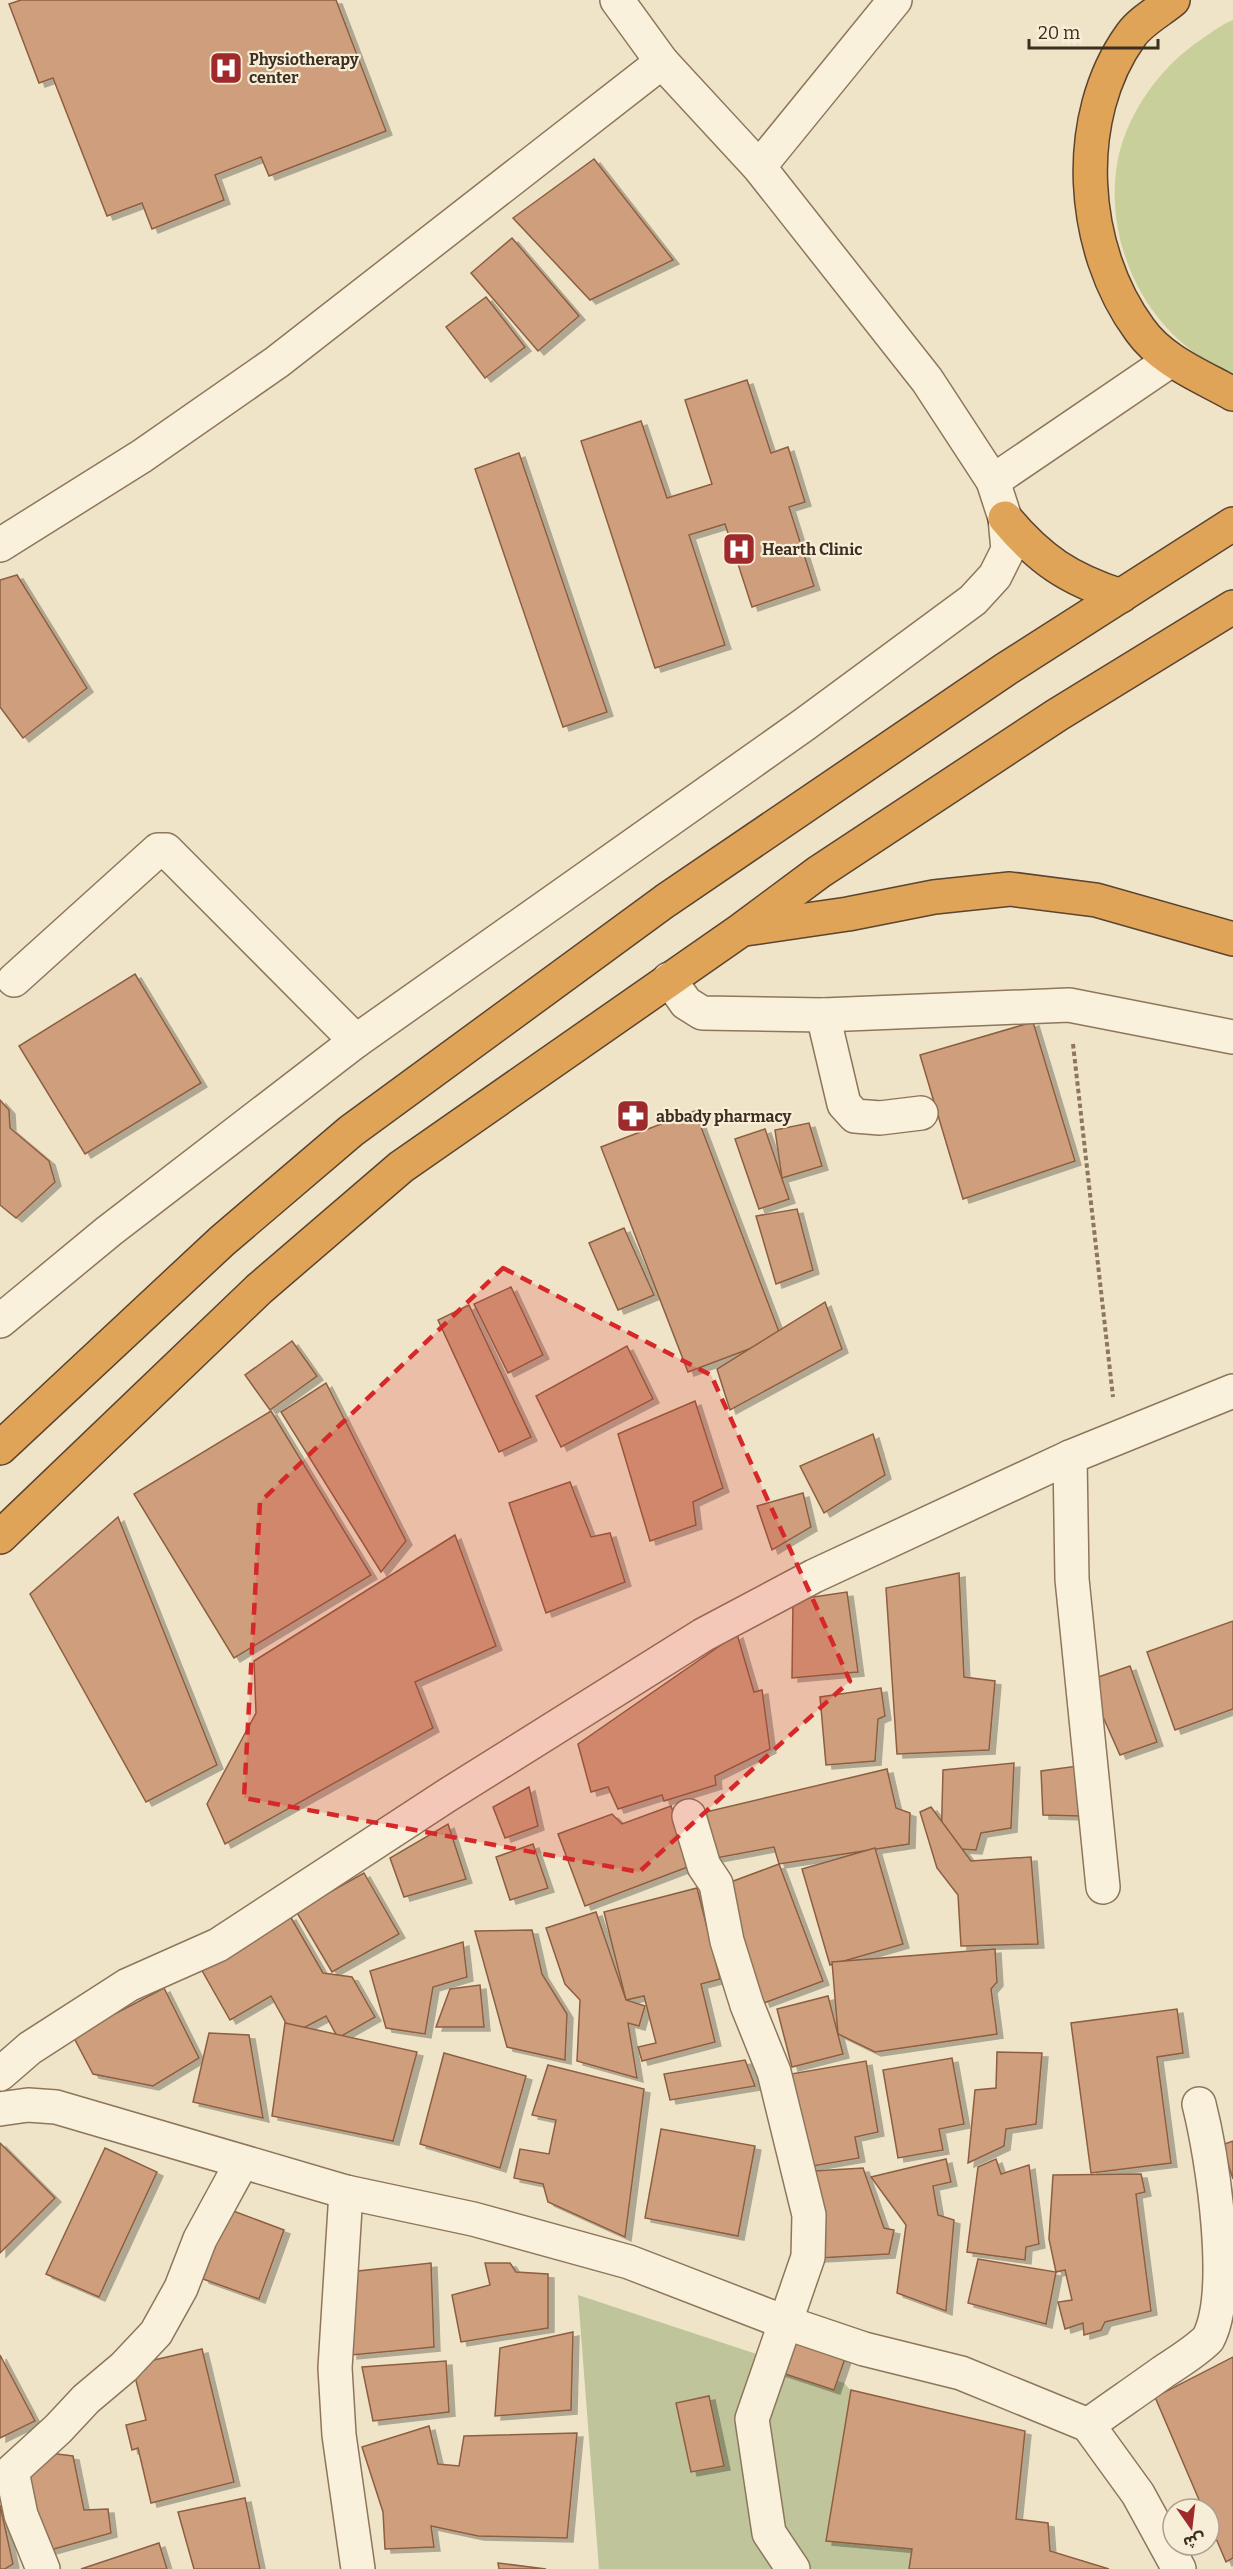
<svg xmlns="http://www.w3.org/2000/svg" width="1233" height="2569" font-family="Bitter,'Noto Sans Arabic',serif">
<defs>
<filter id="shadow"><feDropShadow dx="6" dy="4" stdDeviation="0" flood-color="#0004"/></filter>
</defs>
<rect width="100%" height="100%" fill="#f0e4c8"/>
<path fill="#c9cf9b" d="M 1233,20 L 1233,373 C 1150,343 1101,244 1118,159 C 1128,111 1162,65 1202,39 C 1212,32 1222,24 1233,20 Z"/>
<path fill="#bfc49a" d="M 578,2295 L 844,2383 L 1013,2569 L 599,2569 Z"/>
<g fill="#cf9f7d" stroke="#8d5f41" stroke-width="1.5" filter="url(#shadow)">
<path d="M 21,0 L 336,0 L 386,131 L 269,176 L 261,157 L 215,175 L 224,200 L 152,229 L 142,203 L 107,216 L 53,78 L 39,83 L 9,4 Z"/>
<path d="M 594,159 L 673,260 L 590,300 L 513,218 Z"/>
<path d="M 512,238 L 579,316 L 538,351 L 471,273 Z"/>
<path d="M 486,297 L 525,347 L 485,378 L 446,327 Z"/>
<path d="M 747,380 L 771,453 L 788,447 L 805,502 L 789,507 L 814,586 L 752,607 L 725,524 L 689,535 L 725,645 L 655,668 L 581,441 L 641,421 L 667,498 L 712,484 L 685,400 Z"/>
<path d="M 519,453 L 607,712 L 563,727 L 475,469 Z"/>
<path d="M 17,575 L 87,688 L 23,738 L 0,707 L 0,580 Z"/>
<path d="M 135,974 L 201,1083 L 85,1154 L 19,1046 Z"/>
<path d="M 1033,1022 L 1075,1161 L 963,1199 L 920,1055 Z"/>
<path d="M 0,1100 L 9,1110 L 10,1128 L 49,1161 L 55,1182 L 16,1218 L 0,1205 Z"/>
<path d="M 695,1111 L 781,1337 L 688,1372 L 601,1147 Z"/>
<path d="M 809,1123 L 822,1166 L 782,1178 L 775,1130 Z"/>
<path d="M 765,1129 L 789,1199 L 759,1209 L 735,1139 Z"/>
<path d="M 797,1209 L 813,1270 L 776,1284 L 756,1216 Z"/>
<path d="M 624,1228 L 654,1295 L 618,1310 L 589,1243 Z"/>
<path d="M 511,1287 L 543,1355 L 508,1373 L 474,1304 Z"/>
<path d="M 825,1302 L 842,1349 L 730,1410 L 717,1369 Z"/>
<path d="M 469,1305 L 531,1437 L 499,1452 L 438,1320 Z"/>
<path d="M 292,1341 L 317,1376 L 270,1410 L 245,1375 Z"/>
<path d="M 627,1346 L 653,1399 L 561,1447 L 536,1396 Z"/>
<path d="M 326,1383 L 406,1541 L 381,1572 L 281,1412 Z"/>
<path d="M 695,1401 L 723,1488 L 693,1502 L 696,1525 L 650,1541 L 618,1434 Z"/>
<path d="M 271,1411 L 371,1575 L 234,1658 L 134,1494 Z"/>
<path d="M 873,1434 L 885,1475 L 824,1513 L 800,1466 Z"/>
<path d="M 570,1482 L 591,1537 L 610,1533 L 625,1582 L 546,1613 L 509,1503 Z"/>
<path d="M 803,1493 L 811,1527 L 772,1550 L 757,1506 Z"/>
<path d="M 118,1517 L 217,1765 L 146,1802 L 30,1594 Z"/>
<path d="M 455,1535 L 496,1646 L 415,1682 L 433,1728 L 225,1844 L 207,1804 L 256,1713 L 254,1661 Z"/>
<path d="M 959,1573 L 964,1677 L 995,1681 L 989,1750 L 897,1754 L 886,1588 Z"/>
<path d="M 847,1592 L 858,1672 L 792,1678 L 793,1600 Z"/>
<path d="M 1233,1621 L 1233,1709 L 1175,1730 L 1147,1652 Z"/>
<path d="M 737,1634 L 754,1692 L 762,1690 L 770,1749 L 715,1776 L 716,1785 L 664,1801 L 662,1795 L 618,1809 L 608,1787 L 591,1792 L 578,1744 Z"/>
<path d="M 1130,1666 L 1157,1742 L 1120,1755 L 1087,1681 Z"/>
<path d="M 881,1688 L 885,1716 L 878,1719 L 875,1761 L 826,1765 L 820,1697 Z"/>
<path d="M 1014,1763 L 1011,1828 L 981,1833 L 976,1850 L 941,1848 L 943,1770 Z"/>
<path d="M 1078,1766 L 1080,1816 L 1043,1815 L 1041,1771 Z"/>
<path d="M 887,1769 L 896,1808 L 910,1813 L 909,1844 L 779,1864 L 774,1847 L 716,1858 L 689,1816 Z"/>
<path d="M 529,1787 L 538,1826 L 505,1838 L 493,1807 Z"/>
<path d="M 671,1806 L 693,1865 L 585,1906 L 558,1834 L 612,1814 L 622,1824 Z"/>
<path d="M 931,1807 L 971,1861 L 1031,1857 L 1038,1944 L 961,1946 L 958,1895 L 937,1868 L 920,1812 Z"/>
<path d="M 448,1824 L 466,1879 L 404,1897 L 390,1858 Z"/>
<path d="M 533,1844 L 548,1888 L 510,1900 L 496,1857 Z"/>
<path d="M 875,1848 L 903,1944 L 830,1965 L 802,1869 Z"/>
<path d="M 779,1864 L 823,1981 L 764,2003 L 720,1886 Z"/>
<path d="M 364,1873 L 399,1934 L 332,1972 L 296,1911 Z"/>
<path d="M 697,1888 L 720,1979 L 701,1984 L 715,2042 L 642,2061 L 638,2047 L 656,2043 L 644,1996 L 626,2000 L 604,1912 Z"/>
<path d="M 596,1912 L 626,2000 L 645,2006 L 639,2026 L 628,2023 L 637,2078 L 577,2061 L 580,2000 L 565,1984 L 546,1928 Z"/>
<path d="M 290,1916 L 323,1973 L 352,1977 L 375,2017 L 338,2038 L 326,2016 L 292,2034 L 271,1996 L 230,2020 L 200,1967 Z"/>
<path d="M 532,1930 L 542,1974 L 567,2014 L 565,2060 L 507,2047 L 475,1931 Z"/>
<path d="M 463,1942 L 467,1977 L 433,1987 L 425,2034 L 386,2028 L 370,1971 Z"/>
<path d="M 995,1949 L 997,1982 L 991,1989 L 997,2034 L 875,2052 L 838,2034 L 832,1962 Z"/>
<path d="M 480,1985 L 484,2027 L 436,2027 L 450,1989 Z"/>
<path d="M 164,1988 L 199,2058 L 153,2086 L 93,2074 L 73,2036 Z"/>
<path d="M 828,1996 L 843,2054 L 792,2067 L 777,2009 Z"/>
<path d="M 1177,2009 L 1183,2053 L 1157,2057 L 1171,2163 L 1091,2173 L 1071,2023 Z"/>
<path d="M 285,2023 L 417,2052 L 393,2141 L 272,2116 Z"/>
<path d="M 209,2033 L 249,2035 L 263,2118 L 193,2102 Z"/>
<path d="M 997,2052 L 1042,2053 L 1036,2124 L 1006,2129 L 1004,2146 L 968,2163 L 975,2090 L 996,2088 Z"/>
<path d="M 444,2053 L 526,2076 L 500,2168 L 420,2144 Z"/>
<path d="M 952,2058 L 964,2124 L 939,2129 L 943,2150 L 898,2158 L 883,2070 Z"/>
<path d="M 745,2060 L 755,2086 L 670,2100 L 664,2074 Z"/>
<path d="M 866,2061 L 878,2132 L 855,2137 L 859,2158 L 807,2167 L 791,2074 Z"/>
<path d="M 548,2065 L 644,2089 L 625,2237 L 548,2202 L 543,2184 L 514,2178 L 520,2149 L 549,2154 L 556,2120 L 532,2115 Z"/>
<path d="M 661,2129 L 755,2146 L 738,2236 L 645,2218 Z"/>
<path d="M 1233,2141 L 1233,2179 L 1222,2145 Z"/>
<path d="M 0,2143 L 55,2198 L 0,2253 Z"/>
<path d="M 105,2148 L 157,2172 L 99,2297 L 46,2274 Z"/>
<path d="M 946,2159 L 951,2182 L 933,2186 L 938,2215 L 954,2220 L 946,2311 L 897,2293 L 906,2225 L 871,2177 Z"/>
<path d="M 996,2159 L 1001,2174 L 1029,2165 L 1039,2244 L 1026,2247 L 1025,2260 L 967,2252 L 978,2167 Z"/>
<path d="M 863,2168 L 884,2228 L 894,2230 L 889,2254 L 819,2258 L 814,2171 Z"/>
<path d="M 1141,2174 L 1145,2192 L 1136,2194 L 1151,2311 L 1105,2322 L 1101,2330 L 1084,2335 L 1083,2323 L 1065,2329 L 1058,2302 L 1072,2300 L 1065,2270 L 1056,2272 L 1049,2239 L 1053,2175 Z"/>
<path d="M 228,2209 L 284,2230 L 259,2299 L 203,2279 Z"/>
<path d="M 978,2259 L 1056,2272 L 1046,2324 L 968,2303 Z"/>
<path d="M 431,2263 L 434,2347 L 351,2355 L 349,2272 Z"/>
<path d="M 485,2263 L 510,2263 L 516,2272 L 548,2274 L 548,2328 L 461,2342 L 452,2295 L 490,2285 Z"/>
<path d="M 573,2332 L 571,2410 L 495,2416 L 500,2348 Z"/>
<path d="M 788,2333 L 847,2353 L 834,2390 L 776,2371 Z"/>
<path d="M 202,2349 L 234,2482 L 151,2503 L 138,2448 L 132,2450 L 126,2425 L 146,2420 L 132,2365 Z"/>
<path d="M 0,2355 L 35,2421 L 0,2438 Z"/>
<path d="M 1233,2357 L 1233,2558 L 1226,2562 L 1209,2522 L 1209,2509 L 1203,2509 L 1155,2397 Z"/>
<path d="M 446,2361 L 449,2412 L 373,2421 L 362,2367 Z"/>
<path d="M 851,2390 L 1025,2431 L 1016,2519 L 1048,2523 L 1050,2551 L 1109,2569 L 909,2569 L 912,2549 L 826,2541 Z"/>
<path d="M 709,2396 L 724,2466 L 691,2472 L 676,2403 Z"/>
<path d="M 429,2426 L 438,2464 L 459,2466 L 464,2436 L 577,2433 L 567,2538 L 478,2536 L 431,2526 L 434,2547 L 385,2549 L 383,2512 L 362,2447 Z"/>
<path d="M 49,2453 L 73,2456 L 84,2510 L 108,2509 L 111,2533 L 43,2552 L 21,2474 Z"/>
<path d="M 245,2498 L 260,2569 L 194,2569 L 178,2512 Z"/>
<path d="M 0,2505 L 13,2564 L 5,2569 L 0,2569 Z"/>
<path d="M 159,2543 L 167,2569 L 81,2569 Z"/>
<path d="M 498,2563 L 546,2569 L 499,2569 Z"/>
</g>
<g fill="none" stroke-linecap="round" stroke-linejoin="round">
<g stroke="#8d765c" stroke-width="36">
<g id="minor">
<path d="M 759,167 L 895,0"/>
<path d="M 993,481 L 1171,360"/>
<path d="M 0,545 L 142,456 L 277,362 L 662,62"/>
<path d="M 669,979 L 686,1003 L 702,1013 L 823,1015 L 1069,1005 L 1233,1037"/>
<path d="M 14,980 L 158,850 L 166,850 L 356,1041"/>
<path d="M 823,1015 L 844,1104 L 855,1116 L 880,1118 L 921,1113"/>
<path d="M 0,1321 L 109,1231 L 356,1041 L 805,724 L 973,600 L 995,576 L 1008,550 L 1005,518 L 993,481 L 927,380 L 759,167 L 662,62 L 617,0"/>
<path d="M 1070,1457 L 1072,1579 L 1103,1887"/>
<path d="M 689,1816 L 704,1866 L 716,1884 L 727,1941 L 747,2005 L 774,2072 L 809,2215 L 808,2257 L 752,2419 L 769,2533 L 793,2569"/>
<path d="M 0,2074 L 30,2048 L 128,1985 L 218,1945 L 446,1796 L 703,1635 L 814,1576 L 1070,1457 L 1233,1391"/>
<path d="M 0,2109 L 28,2105 L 56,2107 L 346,2192 L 473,2219 L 629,2262 L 787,2323 L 864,2349 L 961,2373 L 1088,2425 L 1138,2494 L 1179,2569"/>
<path d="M 346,2192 L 335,2368 L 339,2435 L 358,2569"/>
<path d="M 1088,2425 C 1113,2407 1138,2390 1163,2372 C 1178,2362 1195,2352 1208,2339 C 1233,2293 1213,2160 1199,2104"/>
<path d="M 43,2569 L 21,2515 L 12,2471 L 58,2429 L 86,2399 L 124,2367 L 156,2333 L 181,2288 L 200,2239 L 242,2162"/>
</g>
</g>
<g stroke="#5b4430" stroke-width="36">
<g id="highway">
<path d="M 1173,0 C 1160,11 1141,21 1131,35 C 1071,118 1080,249 1140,330 C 1162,361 1201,376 1233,394"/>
<path d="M 1005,518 C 1040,560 1069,579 1121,596"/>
<path d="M 745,929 L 848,914 L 934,897 L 1010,889 L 1096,900 L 1233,939"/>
<path d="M 0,1448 L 222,1241 L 351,1131 L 665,901 L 1006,669 L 1233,524"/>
<path d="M 0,1537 L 259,1289 L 401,1167 L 741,930 L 819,872 L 1057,715 L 1233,607"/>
</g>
</g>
<path stroke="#8d765c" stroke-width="4" stroke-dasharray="4.5 3" stroke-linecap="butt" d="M 1073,1044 L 1113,1397"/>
<use href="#minor" stroke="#faf1dc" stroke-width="33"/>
<use href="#highway" stroke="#e0a458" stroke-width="33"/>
</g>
<path fill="#d62828" fill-opacity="0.2" stroke="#d62828" stroke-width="4.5" stroke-dasharray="12 8" stroke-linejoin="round" d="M 503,1268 L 711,1375 L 850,1681 L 639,1872 L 244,1798 L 260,1502 Z"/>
<defs>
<g id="hospital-square" transform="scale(1.725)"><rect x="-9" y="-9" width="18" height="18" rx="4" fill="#9e2a2b" stroke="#f7eed8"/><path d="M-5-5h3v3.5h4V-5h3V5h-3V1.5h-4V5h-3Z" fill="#fff"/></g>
<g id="pharmacy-square" transform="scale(1.725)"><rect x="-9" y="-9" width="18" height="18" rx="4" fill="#9e2a2b" stroke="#f7eed8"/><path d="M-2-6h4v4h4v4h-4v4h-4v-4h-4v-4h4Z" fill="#fff"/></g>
</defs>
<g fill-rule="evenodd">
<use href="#hospital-square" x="226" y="68"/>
<use href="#hospital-square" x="739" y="549"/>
<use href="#pharmacy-square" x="633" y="1116"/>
</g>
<g text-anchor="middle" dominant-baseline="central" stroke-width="4.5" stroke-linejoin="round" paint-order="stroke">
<g font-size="16" font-weight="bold" fill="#3d2e20" stroke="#f7eed8" text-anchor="start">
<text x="249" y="59">Physiotherapy<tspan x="249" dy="18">center</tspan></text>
<text x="762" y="549">Hearth Clinic</text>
<text x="656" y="1116">abbady pharmacy</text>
</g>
</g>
<g transform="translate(1191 2527) rotate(166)"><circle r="28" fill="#f7eed8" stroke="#ada18e" stroke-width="1.5"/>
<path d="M0-4.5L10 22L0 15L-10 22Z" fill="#9e2a2b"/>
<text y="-9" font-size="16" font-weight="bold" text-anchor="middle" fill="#3d2e20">ش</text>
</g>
<path d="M1029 39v9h129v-9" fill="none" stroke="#3d2e20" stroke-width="3"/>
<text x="1038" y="39" font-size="18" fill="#3d2e20" stroke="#f7eed8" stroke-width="4.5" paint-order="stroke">20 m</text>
</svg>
